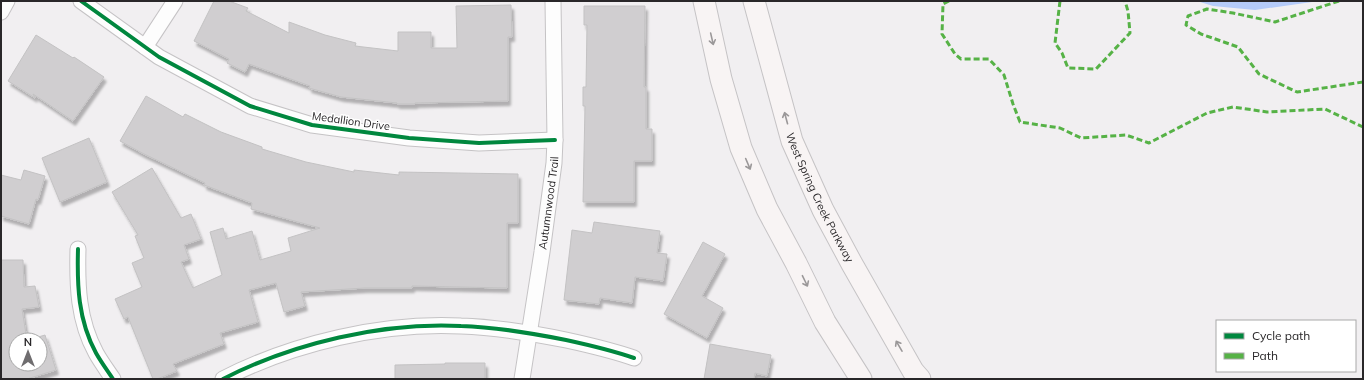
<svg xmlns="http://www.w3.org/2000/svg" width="1364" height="380" font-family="Mulish,sans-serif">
<defs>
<filter id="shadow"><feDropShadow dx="2.5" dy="4.5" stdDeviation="1" flood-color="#0004"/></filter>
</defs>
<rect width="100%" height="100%" fill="#f1eff1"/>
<path fill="#b5cbf9" d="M 1197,1 L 1319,1 L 1255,10 L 1213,6 Z"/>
<g fill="#d0ced0" stroke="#c3c2c3" filter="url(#shadow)">
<path d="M 214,1 L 229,1 L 248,8 L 246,11 L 289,33 L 289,22 L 325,35 L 356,43 L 355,46 L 398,51 L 398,32 L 431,32 L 431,48 L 457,48 L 456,6 L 511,5 L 512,37 L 508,37 L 508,101 L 415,103 L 415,104 L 397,104 L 397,103 L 341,97 L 309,88 L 310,86 L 249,64 L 245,72 L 227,63 L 229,59 L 194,41 Z"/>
<path d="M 584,6 L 645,6 L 644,87 L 646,87 L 646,129 L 652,129 L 652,161 L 634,161 L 634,202 L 583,202 L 585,106 L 583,106 L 583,87 L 586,87 L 587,25 L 584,25 Z"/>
<path d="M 36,35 L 73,58 L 74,57 L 104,77 L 73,121 L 33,94 L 35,98 L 8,81 Z"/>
<path d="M 146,96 L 183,117 L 185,114 L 221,132 L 262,147 L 262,149 L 306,162 L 354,172 L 354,170 L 399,175 L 399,172 L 518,174 L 518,223 L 507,223 L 507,288 L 412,286 L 412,288 L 365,288 L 301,292 L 305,306 L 284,312 L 276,283 L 249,290 L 258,322 L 220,333 L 224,344 L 173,364 L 177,371 L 157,379 L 153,379 L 128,317 L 124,319 L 115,299 L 142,287 L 132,263 L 144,258 L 135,236 L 138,235 L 112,192 L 152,168 L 181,218 L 191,214 L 201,239 L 184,245 L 189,259 L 181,262 L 193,288 L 222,275 L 210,232 L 223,228 L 226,239 L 252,231 L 260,260 L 291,251 L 288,238 L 320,228 L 251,209 L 252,203 L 204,185 L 205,183 L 144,154 L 120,141 Z"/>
<path d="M 89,138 L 107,182 L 60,202 L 42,158 Z"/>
<path d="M 24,170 L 45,176 L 38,200 L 36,199 L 29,224 L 1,216 L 1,175 L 21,180 Z"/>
<path d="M 594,222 L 660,231 L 657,253 L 667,254 L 663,281 L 635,277 L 632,303 L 600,298 L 599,304 L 564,300 L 572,230 L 592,233 Z"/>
<path d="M 703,242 L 725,254 L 702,296 L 723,308 L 707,338 L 664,314 Z"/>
<path d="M 1,260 L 23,260 L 24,287 L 35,286 L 39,307 L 22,309 L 27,340 L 16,340 L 16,364 L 40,364 L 40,340 L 28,340 L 45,335 L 56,370 L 27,379 L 1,379 Z"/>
<path d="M 710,344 L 771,355 L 767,376 L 755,373 L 754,379 L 704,379 Z"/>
<path d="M 445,363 L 485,363 L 485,379 L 395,379 L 395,365 L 445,364 Z"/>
</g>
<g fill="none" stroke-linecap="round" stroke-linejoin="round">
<g stroke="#c5c3c5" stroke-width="17">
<g id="street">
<path d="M 81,1 L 159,57 L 250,106 L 312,125 L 409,138 L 479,143 L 555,140"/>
<path d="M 1,12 L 7,1"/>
<path d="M 145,47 L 175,1"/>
<path d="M 78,249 C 77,285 78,320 96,353 C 101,362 107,370 113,379"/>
<path d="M 223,379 C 293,343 383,322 461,326 C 497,327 531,333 566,340 C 589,345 611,350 634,358"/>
<path id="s1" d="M 522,379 L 542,252 L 554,163 L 555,140 L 553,1"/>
</g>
</g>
<g stroke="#c5c3c5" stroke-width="23">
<g id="secondary">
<path d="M 704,1 L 721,79 L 741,148 L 767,209 L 796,263 L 825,322 L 861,379"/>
<path id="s2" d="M 754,1 L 792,141 L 823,210 L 852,264 L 913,371 L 920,379"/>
</g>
</g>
<use href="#street" stroke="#fdfdfd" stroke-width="15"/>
<use href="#secondary" stroke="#f8f4f4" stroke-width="21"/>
<g stroke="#56b246" stroke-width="3" stroke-dasharray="6 3" stroke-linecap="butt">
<path d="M 949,1 L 943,4 L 942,34 L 955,54 L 961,59 L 989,59 L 1004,75 L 1013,104 L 1020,122 L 1060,128 L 1081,138 L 1126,135 L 1149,143 L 1207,113 L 1233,107 L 1267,112 L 1325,109 L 1363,127"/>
<path d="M 1060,1 L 1055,43 L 1062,53 L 1068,68 L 1096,69 L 1130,33 L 1128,11 L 1125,1"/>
<path d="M 1339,1 L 1275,22 L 1233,13 L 1207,9 L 1188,16 L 1186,25 L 1201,34 L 1238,47 L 1259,74 L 1297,92 L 1363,82"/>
</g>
<g stroke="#fff" stroke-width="6">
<g id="cycleway">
<path d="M 81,1 L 159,57 L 250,106 L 312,125 L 409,138 L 479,143 L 555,140"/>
<path d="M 78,249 C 77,285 78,320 96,353 C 101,362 107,370 113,379"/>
<path d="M 223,379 C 293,343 383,322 461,326 C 497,327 531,333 566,340 C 589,345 611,350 634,358"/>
</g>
</g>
<use href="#cycleway" stroke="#00873e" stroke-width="4"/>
</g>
<defs><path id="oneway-shaft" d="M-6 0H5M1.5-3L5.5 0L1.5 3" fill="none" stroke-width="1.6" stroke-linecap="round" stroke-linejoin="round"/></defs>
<g stroke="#9b9899">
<use href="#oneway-shaft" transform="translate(712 39) rotate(77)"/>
<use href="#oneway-shaft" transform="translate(786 118) rotate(-105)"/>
<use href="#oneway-shaft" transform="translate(748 164) rotate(67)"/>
<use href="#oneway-shaft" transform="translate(805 281) rotate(64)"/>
<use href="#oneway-shaft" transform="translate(899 346) rotate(-120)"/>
</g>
<g text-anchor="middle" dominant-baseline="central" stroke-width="3" stroke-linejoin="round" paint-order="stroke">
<g font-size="11" fill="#292729" stroke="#fff">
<text transform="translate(351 121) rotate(8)">Medallion Drive</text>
<text stroke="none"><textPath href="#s2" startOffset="208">West Spring Creek Parkway</textPath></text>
<text stroke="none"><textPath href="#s1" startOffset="178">Autumnwood Trail</textPath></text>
</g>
</g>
<rect width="1364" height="380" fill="none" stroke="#292729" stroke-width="4"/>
<rect x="1216" y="320" width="140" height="52" fill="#ffffff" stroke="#a9a9a9"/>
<rect x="1224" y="333" width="20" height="6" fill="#00873e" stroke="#a9a9a9"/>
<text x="1252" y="340" font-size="12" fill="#292729">Cycle path</text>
<rect x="1224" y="353" width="20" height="6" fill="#56b246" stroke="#a9a9a9"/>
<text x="1252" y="360" font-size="12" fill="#292729">Path</text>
<g transform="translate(28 352)"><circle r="19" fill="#ffffff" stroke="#a9a9a9"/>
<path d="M0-3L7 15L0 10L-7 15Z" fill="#6f6d6f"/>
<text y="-6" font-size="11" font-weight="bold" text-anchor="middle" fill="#292729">N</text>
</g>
</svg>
